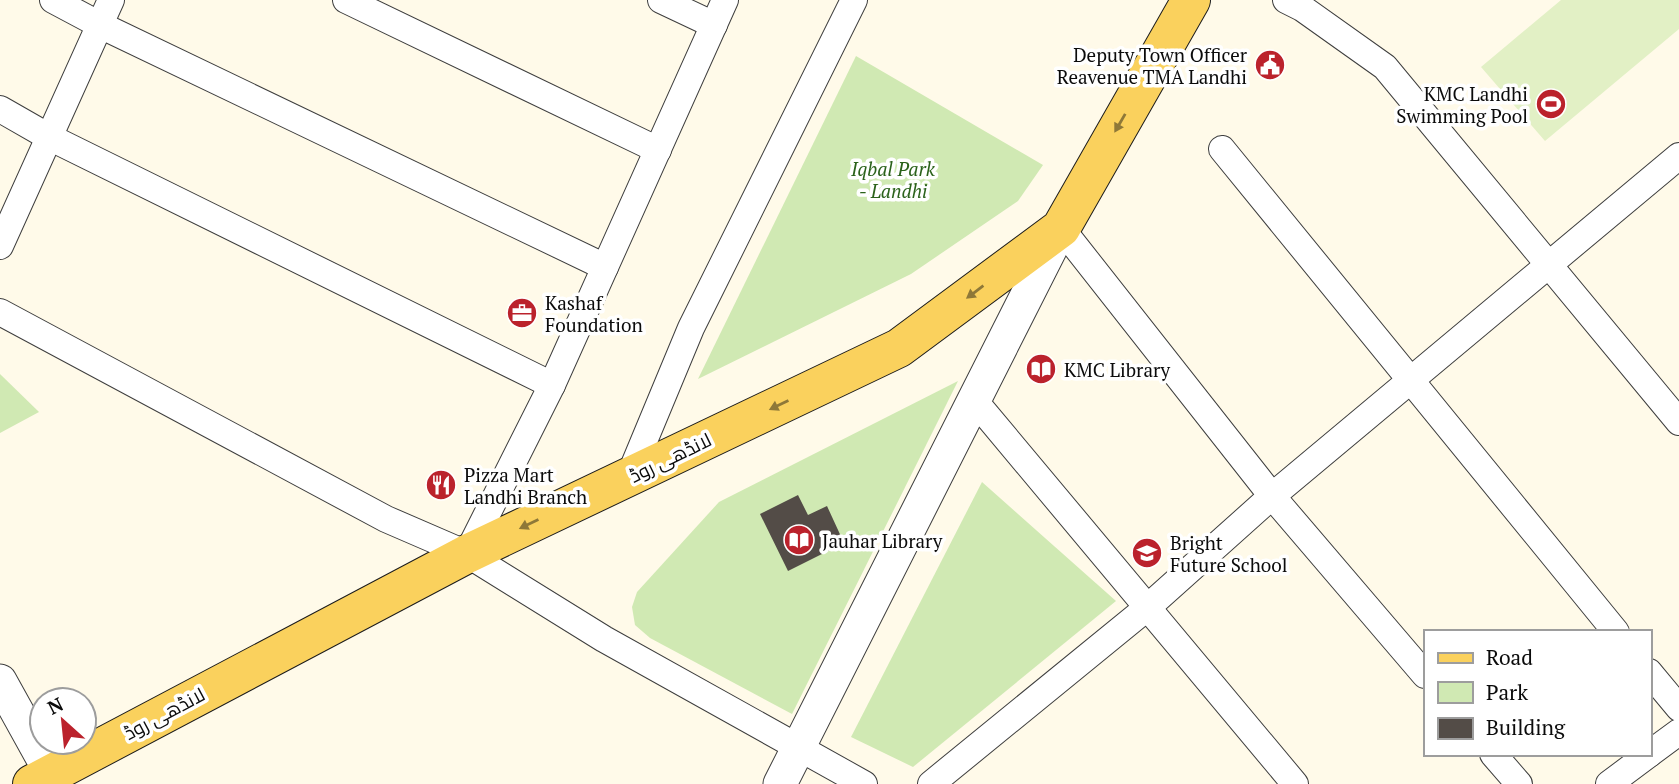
<svg xmlns="http://www.w3.org/2000/svg" width="1679" height="784" font-family="'PT Serif',Cairo,serif">
<rect width="100%" height="100%" fill="#fffae9"/>
<g fill="#d0e9b3">
<path d="M 856,56 L 1043,165 L 1018,201 L 911,274 L 698,379 Z"/>
<path d="M 0,374 L 39,412 L 0,433 Z"/>
<path d="M 958,381 L 792,714 L 650,638 L 635,625 L 632,607 L 637,592 L 719,502 Z"/>
<path d="M 982,482 L 1116,601 L 913,767 L 851,737 Z"/>
</g>
<path fill="#e2f0c5" d="M 1561,0 L 1679,0 L 1679,29 L 1545,141 L 1481,67 Z"/>
<path fill="#534c47" d="M 798,495 L 808,515 L 827,506 L 844,543 L 788,571 L 760,514 Z"/>
<g fill="none" stroke-linecap="round" stroke-linejoin="round">
<g stroke="#3e3e3e" stroke-width="28">
<g id="minor">
<path d="M 53,0 L 100,25 L 605,267"/>
<path d="M 346,0 L 658,150"/>
<path d="M 661,0 L 714,25"/>
<path d="M 1286,0 L 1302,8 L 1385,67 L 1679,422"/>
<path d="M 0,109 L 49,137 L 552,385"/>
<path d="M 1222,149 L 1616,632"/>
<path d="M 1061,228 L 1272,496 L 1425,675"/>
<path d="M 0,246 L 111,0"/>
<path d="M 0,312 L 386,519 L 467,554 L 604,639 L 864,784"/>
<path d="M 974,400 L 1295,784"/>
<path d="M 629,477 L 691,328 L 854,0"/>
<path d="M 467,554 L 552,385 L 725,0"/>
<path d="M 1649,672 L 1679,708"/>
<path d="M 1493,754 L 1519,784"/>
<path d="M 1649,754 L 1679,732"/>
<path d="M 931,784 L 1148,607 L 1272,496 L 1679,156"/>
<path d="M 1609,784 L 1649,754"/>
</g>
</g>
<g stroke="#3e3e3e" stroke-width="35">
<g id="tertiary">
<path d="M 0,681 L 51,773"/>
<path d="M 780,784 L 1061,228"/>
</g>
</g>
<g stroke="#1c1c1c" stroke-width="40">
<path id="primary" d="M 32,784 L 467,554 L 899,348 L 1061,228 L 1191,0"/>
</g>
<use href="#minor" stroke="#fff" stroke-width="26"/>
<use href="#tertiary" stroke="#fff" stroke-width="33"/>
<use href="#primary" stroke="#fad15d" stroke-width="38"/>
</g>
<defs><path id="oneway-solid" d="M-6-.8H1V-3.2L6.5 0L1 3.2V.8H-6Z" transform="scale(1.75)"/></defs>
<g fill="#8e7838">
<use href="#oneway-solid" transform="translate(1120 123) rotate(120)"/>
<use href="#oneway-solid" transform="translate(975 292) rotate(143)"/>
<use href="#oneway-solid" transform="translate(779 405) rotate(154)"/>
<use href="#oneway-solid" transform="translate(529 524) rotate(154)"/>
</g>
<defs>
<g id="civic-disc" transform="scale(1.575)"><circle r="9.5" fill="#bb222c" stroke="#fff"/><path d="M-.6-6.5H3V-4.5H.6V-3L4-1V1h2V6H-6V1h2V-1L-.6-3ZM-1.2 2.5V6h2.4V2.5Z" fill="#fff"/></g>
<g id="stadium-disc" transform="scale(1.575)"><circle r="9.5" fill="#bb222c" stroke="#fff"/><path d="M0-5a6.5 5 0 1 0 0 10a6.5 5 0 1 0 0-10ZM-3.5-1.8h7v3.6h-7Z" fill="#fff"/></g>
<g id="office-disc" transform="scale(1.575)"><circle r="9.5" fill="#bb222c" stroke="#fff"/><path d="M-6-3h4V-5.5h4V-3h4V5H-6ZM-1-4.5V-3h2v-1.5ZM-6 0V1H6V0Z" fill="#fff"/></g>
<g id="library-disc" transform="scale(1.575)"><circle r="9.5" fill="#bb222c" stroke="#fff"/><path d="M-6-4Q-3-5.5-.7-3.5V5Q-3 3-6 4ZM6-4Q3-5.5 .7-3.5V5Q3 3 6 4Z" fill="#fff"/></g>
<g id="restaurant-disc" transform="scale(1.575)"><circle r="9.5" fill="#bb222c" stroke="#fff"/><path d="M-5-6h1v4h1v-4h1v4h1v-4h1v5L-1.5 .5V6h-2V.5L-5-1ZM5-6V6H3V1.5H1.5Q1.5-4 5-6Z" fill="#fff"/></g>
<g id="school-disc" transform="scale(1.575)"><circle r="9.5" fill="#bb222c" stroke="#fff"/><path d="M0-5L7-2L0 1L-7-2ZM-4 1L0 2.5L4 1V4Q0 6-4 4Z" fill="#fff"/></g>
</defs>
<g fill-rule="evenodd">
<use href="#civic-disc" x="1270" y="65"/>
<use href="#stadium-disc" x="1551" y="104"/>
<use href="#office-disc" x="522" y="313"/>
<use href="#library-disc" x="1041" y="369"/>
<use href="#restaurant-disc" x="441" y="485"/>
<use href="#library-disc" x="799" y="540"/>
<use href="#school-disc" x="1147" y="553"/>
</g>
<g text-anchor="middle" dominant-baseline="central" stroke-width="7" stroke-linejoin="round" paint-order="stroke">
<g font-size="19" fill="#0b0b0b" stroke="#fff" text-anchor="start">
<text x="1247" y="54" text-anchor="end">Deputy Town Officer<tspan x="1247" dy="22">Reavenue TMA Landhi</tspan></text>
<text x="1528" y="93" text-anchor="end">KMC Landhi<tspan x="1528" dy="22">Swimming Pool</tspan></text>
<text x="545" y="302">Kashaf<tspan x="545" dy="22">Foundation</tspan></text>
<text x="1064" y="369">KMC Library</text>
<text x="464" y="474">Pizza Mart<tspan x="464" dy="22">Landhi Branch</tspan></text>
<text x="822" y="540">Jauhar Library</text>
<text x="1170" y="542">Bright<tspan x="1170" dy="22">Future School</tspan></text>
</g>
<g font-size="19" font-style="italic" fill="#2b621b" stroke="#fff">
<text x="893" y="168">Iqbal Park<tspan x="893" dy="22">- Landhi</tspan></text>
</g>
<g font-size="19" fill="#0b0b0b" stroke="#fff">
<text transform="translate(670 457) rotate(-26)">لانڈھی روڈ</text>
<text transform="translate(164 713) rotate(-28)">لانڈھی روڈ</text>
</g>
</g>
<rect x="1424" y="630" width="228" height="126" fill="#ffffff" stroke="#9d9d9d" stroke-width="2"/>
<rect x="1438" y="653" width="35" height="10" fill="#fad15d" stroke="#9d9d9d" stroke-width="2"/>
<text x="1486" y="665" font-size="21" fill="#0b0b0b">Road</text>
<rect x="1438" y="682" width="35" height="21" fill="#d0e9b3" stroke="#9d9d9d" stroke-width="2"/>
<text x="1486" y="700" font-size="21" fill="#0b0b0b">Park</text>
<rect x="1438" y="718" width="35" height="21" fill="#534c47" stroke="#9d9d9d" stroke-width="2"/>
<text x="1486" y="735" font-size="21" fill="#0b0b0b">Building</text>
<g transform="translate(63 721) rotate(333)"><circle r="33" fill="#ffffff" stroke="#9d9d9d" stroke-width="2"/>
<path d="M0-5L12 26L0 18L-12 26Z" fill="#bb222c"/>
<text y="-10" font-size="19" font-weight="bold" text-anchor="middle" fill="#0b0b0b">N</text>
</g>
</svg>
